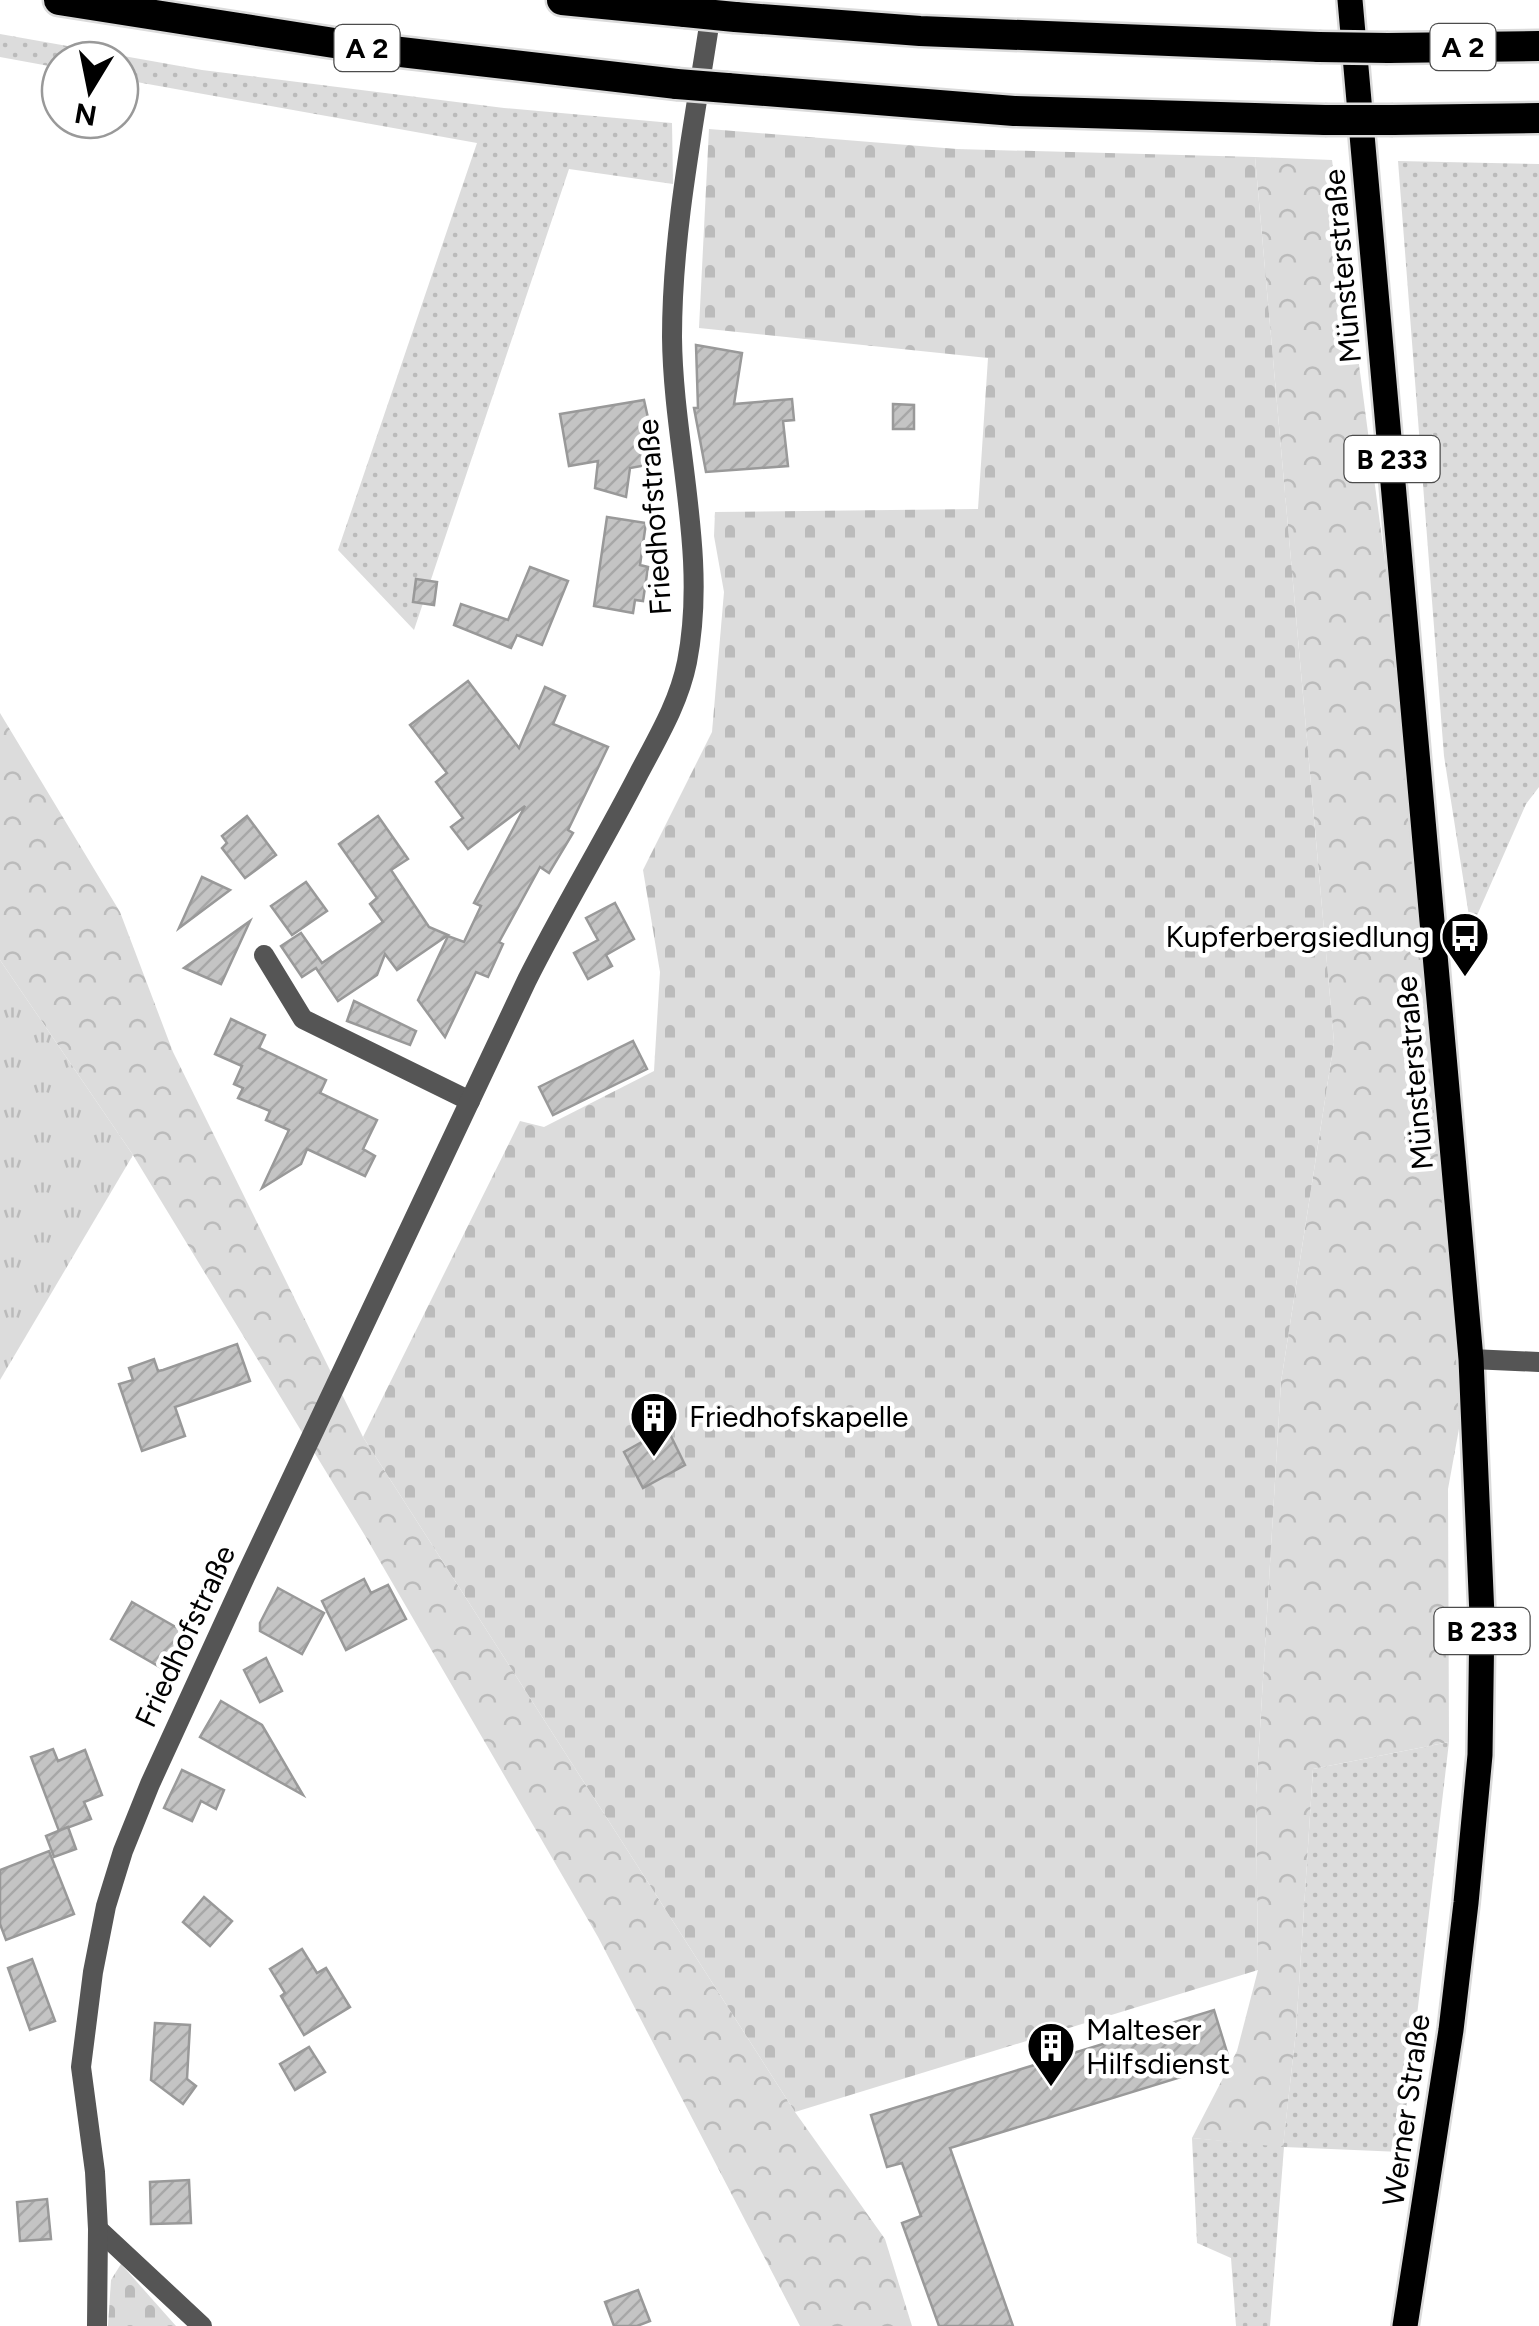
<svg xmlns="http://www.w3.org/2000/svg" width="1539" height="2326" font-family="Figtree,sans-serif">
<defs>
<pattern id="grass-dots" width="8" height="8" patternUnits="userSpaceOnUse" patternTransform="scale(2.5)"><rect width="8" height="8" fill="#dcdcdc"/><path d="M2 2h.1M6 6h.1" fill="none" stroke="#bbb" stroke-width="1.8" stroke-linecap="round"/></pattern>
<pattern id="forest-crowns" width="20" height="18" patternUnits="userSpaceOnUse" patternTransform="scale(2.5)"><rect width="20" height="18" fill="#dcdcdc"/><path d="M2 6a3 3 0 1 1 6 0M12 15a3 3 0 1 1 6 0" fill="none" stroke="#bbb"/></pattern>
<pattern id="cemetery-stones" width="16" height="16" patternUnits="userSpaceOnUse" patternTransform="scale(2.5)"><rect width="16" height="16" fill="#dcdcdc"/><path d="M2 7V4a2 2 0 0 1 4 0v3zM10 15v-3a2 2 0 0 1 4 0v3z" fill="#bbb"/></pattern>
<pattern id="park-tufts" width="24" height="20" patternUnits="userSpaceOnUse" patternTransform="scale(2.5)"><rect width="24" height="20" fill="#dcdcdc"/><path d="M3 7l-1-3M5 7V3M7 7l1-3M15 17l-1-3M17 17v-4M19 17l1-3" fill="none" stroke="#bbb"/></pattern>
<pattern id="building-hatch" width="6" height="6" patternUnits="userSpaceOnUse" patternTransform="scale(2.5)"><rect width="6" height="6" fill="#c4c4c4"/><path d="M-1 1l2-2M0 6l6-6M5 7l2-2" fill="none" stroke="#a7a7a7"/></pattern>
</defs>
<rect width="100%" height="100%" fill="#fff"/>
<g fill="url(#grass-dots)">
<path d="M 0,34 L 202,70 L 504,108 L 672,123 L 673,184 L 569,169 L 414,630 L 338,550 L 477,143 L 120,79 L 120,60 L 60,60 L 60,68 L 0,57 Z"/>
<path d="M 1398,161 L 1539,164 L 1539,787 L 1526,804 L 1471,929 L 1444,756 Z"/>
<path d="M 1449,1742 L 1401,2152 L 1284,2147 L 1270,2326 L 1236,2326 L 1231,2258 L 1197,2243 L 1192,2138 L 1283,2146 L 1296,2031 L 1313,1769 Z"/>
</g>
<g fill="url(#forest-crowns)">
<path d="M 1255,157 L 1332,160 L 1412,766 L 1469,1374 L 1448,1489 L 1449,1742 L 1313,1769 L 1296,2031 L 1283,2147 L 1192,2138 L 1237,2051 L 1258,1970 L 1256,1795 L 1281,1382 L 1334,1042 Z"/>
<path d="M 0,713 L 120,912 L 173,1052 L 363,1437 L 795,2112 L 885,2239 L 912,2326 L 800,2326 L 598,1937 L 364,1534 L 133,1155 L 0,960 Z"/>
</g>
<g fill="url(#cemetery-stones)">
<path d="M 709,129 L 957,149 L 1255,157 L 1334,1042 L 1281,1382 L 1256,1795 L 1258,1970 L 795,2112 L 363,1437 L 520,1121 L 544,1127 L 654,1071 L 660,972 L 643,870 L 712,732 L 724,592 L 714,536 L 715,512 L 978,509 L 988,358 L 699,328 Z"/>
<path d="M 121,2264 L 176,2326 L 108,2326 L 111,2280 Z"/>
</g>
<path fill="url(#park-tufts)" d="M 0,960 L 133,1155 L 0,1380 Z"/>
<g fill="url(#building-hatch)" stroke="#999" stroke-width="2.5">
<path d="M 696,345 L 742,353 L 734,404 L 792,399 L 794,420 L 783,421 L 788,466 L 706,472 L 694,408 L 698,408 Z"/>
<path d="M 644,400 L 658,463 L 630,468 L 626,497 L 595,488 L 598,461 L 569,466 L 560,414 Z"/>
<path d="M 893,404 L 914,405 L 914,429 L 893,429 Z"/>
<path d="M 607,517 L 646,523 L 640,565 L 648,567 L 643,601 L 635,600 L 633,613 L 594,606 Z"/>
<path d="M 530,567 L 568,581 L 542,645 L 517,635 L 511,648 L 454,625 L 461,604 L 508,620 Z"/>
<path d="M 416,579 L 437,582 L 434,605 L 413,602 Z"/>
<path d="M 468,681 L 519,748 L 545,687 L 565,696 L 553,724 L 608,747 L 568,830 L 573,833 L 549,873 L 540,867 L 499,942 L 503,944 L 488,977 L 476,972 L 445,1037 L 418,1000 L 448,936 L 464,942 L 481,906 L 474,903 L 525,806 L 468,849 L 451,827 L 463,818 L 436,782 L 447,773 L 410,725 Z"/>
<path d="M 247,816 L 276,855 L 245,878 L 222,848 L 227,843 L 222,836 Z"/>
<path d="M 378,816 L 408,859 L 391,870 L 429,927 L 448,935 L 397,970 L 385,954 L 377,975 L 338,1001 L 316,968 L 302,977 L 281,946 L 301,933 L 322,963 L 383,922 L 370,904 L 377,898 L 339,844 Z"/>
<path d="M 202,877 L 230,890 L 179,928 Z"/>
<path d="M 306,882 L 327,911 L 292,935 L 271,906 Z"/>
<path d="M 615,903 L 634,939 L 606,955 L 612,966 L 588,979 L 574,953 L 598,940 L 586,918 Z"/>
<path d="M 250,921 L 221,984 L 184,968 Z"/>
<path d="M 354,1001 L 416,1031 L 410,1045 L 347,1021 Z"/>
<path d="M 231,1019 L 265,1035 L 259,1048 L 326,1080 L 320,1093 L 377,1120 L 363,1149 L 375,1156 L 365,1176 L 307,1149 L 301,1164 L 262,1188 L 289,1130 L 266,1120 L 270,1111 L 238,1098 L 243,1088 L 234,1084 L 242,1066 L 215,1054 Z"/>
<path d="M 633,1041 L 647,1069 L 553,1115 L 539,1087 Z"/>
<path d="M 237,1344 L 250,1381 L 175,1407 L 185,1436 L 142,1451 L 119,1384 L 133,1380 L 129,1368 L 154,1359 L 158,1371 L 163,1370 Z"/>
<path d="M 667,1428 L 685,1465 L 643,1488 L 624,1452 Z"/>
<path d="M 364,1579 L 371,1593 L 388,1585 L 406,1619 L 346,1650 L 322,1601 Z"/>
<path d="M 278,1588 L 324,1613 L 302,1654 L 260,1631 L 260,1623 Z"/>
<path d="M 132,1602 L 193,1637 L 172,1674 L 111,1639 Z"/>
<path d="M 266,1658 L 282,1691 L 260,1702 L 244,1670 Z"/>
<path d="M 221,1701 L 262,1725 L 303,1795 L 200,1737 Z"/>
<path d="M 53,1749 L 58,1761 L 85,1750 L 102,1795 L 84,1802 L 91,1819 L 59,1831 L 31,1757 Z"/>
<path d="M 182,1770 L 224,1790 L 216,1809 L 201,1801 L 192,1821 L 164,1808 Z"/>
<path d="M 68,1827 L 76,1849 L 54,1857 L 46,1836 Z"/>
<path d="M 49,1851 L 74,1914 L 6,1940 L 0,1924 L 0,1870 Z"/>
<path d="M 204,1897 L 232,1921 L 210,1946 L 183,1922 Z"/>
<path d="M 302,1949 L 317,1973 L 326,1968 L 350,2007 L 304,2035 L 281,1996 L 285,1993 L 270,1969 Z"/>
<path d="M 32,1959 L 55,2021 L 30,2030 L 8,1968 Z"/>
<path d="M 1214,2010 L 1230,2062 L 950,2148 L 1013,2326 L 939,2326 L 902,2223 L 921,2216 L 902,2163 L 887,2167 L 871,2115 Z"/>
<path d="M 155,2023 L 190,2025 L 187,2079 L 196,2086 L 183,2104 L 151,2080 Z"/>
<path d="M 309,2047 L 325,2072 L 295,2090 L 280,2064 Z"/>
<path d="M 189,2180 L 191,2223 L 151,2224 L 150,2182 Z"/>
<path d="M 47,2199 L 51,2239 L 20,2241 L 17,2202 Z"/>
<path d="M 638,2290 L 650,2321 L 637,2326 L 614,2326 L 605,2302 Z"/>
</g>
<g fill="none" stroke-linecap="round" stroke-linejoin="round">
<g stroke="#dbdbdb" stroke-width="30">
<path id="primary" d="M 1350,0 L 1471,1359 L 1482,1616 L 1480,1755 L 1466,1903 L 1451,2030 L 1405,2326"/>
</g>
<g stroke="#dbdbdb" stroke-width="35">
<g id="highway">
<path d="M 59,0 L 366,48 L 677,84"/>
<path d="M 562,0 L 685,12"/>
<path d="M 735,17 L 920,31 L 1319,47"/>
<path d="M 1388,48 L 1539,46"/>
<path d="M 727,88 L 1014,111 L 1325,120"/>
<path d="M 1393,120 L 1539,118"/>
</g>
</g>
<g stroke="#555" stroke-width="20">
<path d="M 264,955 L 303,1019 L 470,1101"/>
<path d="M 1471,1359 L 1539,1362"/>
<path d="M 98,2229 L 202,2326"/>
<path d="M 97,2326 L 98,2229 L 95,2172 L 81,2067 L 93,1972 L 106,1906 L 123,1851 L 150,1784 L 245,1577 L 527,980 C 562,910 603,843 639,773 C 658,737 679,702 687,662 C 708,555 673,445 672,337 C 672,227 696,115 712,6"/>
</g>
<use href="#primary" stroke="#000" stroke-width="25"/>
<use href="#highway" stroke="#000" stroke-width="30"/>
<g stroke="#dbdbdb" stroke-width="35" stroke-linecap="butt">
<g id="highway-bridge">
<path d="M 685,12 L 735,17"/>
<path d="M 1319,47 L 1388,48"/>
<path d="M 677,84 L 727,88"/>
<path d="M 1325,120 L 1393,120"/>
</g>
</g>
<use href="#highway-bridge" stroke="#000" stroke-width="30"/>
</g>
<defs>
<g id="bus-pin" transform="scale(2.5)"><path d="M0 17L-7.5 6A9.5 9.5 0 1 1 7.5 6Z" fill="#000" stroke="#fff"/><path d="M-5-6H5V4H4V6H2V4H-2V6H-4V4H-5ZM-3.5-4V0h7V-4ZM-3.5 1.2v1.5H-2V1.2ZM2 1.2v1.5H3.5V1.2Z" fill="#fff"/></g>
<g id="building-pin" transform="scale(2.5)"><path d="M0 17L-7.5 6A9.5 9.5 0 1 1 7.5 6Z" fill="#000" stroke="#fff"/><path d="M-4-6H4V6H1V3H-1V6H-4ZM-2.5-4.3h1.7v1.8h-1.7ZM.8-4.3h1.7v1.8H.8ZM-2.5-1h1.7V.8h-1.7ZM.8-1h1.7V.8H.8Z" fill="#fff"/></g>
</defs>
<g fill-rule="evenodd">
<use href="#bus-pin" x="1465" y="936"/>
<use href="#building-pin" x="654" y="1416"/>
<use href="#building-pin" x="1051" y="2046"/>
</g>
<g text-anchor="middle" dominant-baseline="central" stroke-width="9" stroke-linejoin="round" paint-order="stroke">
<g fill="#fff" stroke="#4c4c4c" stroke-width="2.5">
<rect x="1430.5" y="24" width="65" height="46" rx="8"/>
<rect x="334.5" y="25" width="65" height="46" rx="8"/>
<rect x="1344.5" y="436" width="95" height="46" rx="8"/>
<rect x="1434.5" y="1608" width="95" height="46" rx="8"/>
</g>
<g font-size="28" font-weight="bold" fill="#000">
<text x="1463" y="47">A 2</text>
<text x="367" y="48">A 2</text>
<text x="1392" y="459">B 233</text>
<text x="1482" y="1631">B 233</text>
</g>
<g font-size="30" fill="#000" stroke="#fff">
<text transform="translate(1342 266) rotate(-95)">Münsterstraße</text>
<text transform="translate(654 517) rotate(-94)">Friedhofstraße</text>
<text transform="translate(1414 1073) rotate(-95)">Münsterstraße</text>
<text transform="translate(185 1636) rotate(-65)">Friedhofstraße</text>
<text transform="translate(1406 2110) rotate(-82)">Werner Straße</text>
</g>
<g font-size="30" fill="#000" stroke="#fff" text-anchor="start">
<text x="1430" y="936" text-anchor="end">Kupferbergsiedlung</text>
<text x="689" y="1416">Friedhofskapelle</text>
<text x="1086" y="2029">Malteser<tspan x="1086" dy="34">Hilfsdienst</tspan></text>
</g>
</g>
<g transform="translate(90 90) rotate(190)"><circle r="48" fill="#ffffff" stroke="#999999" stroke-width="2.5"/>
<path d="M0-8L18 38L0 25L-18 38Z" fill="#000000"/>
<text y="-15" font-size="28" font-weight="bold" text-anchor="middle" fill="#000000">N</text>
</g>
</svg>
